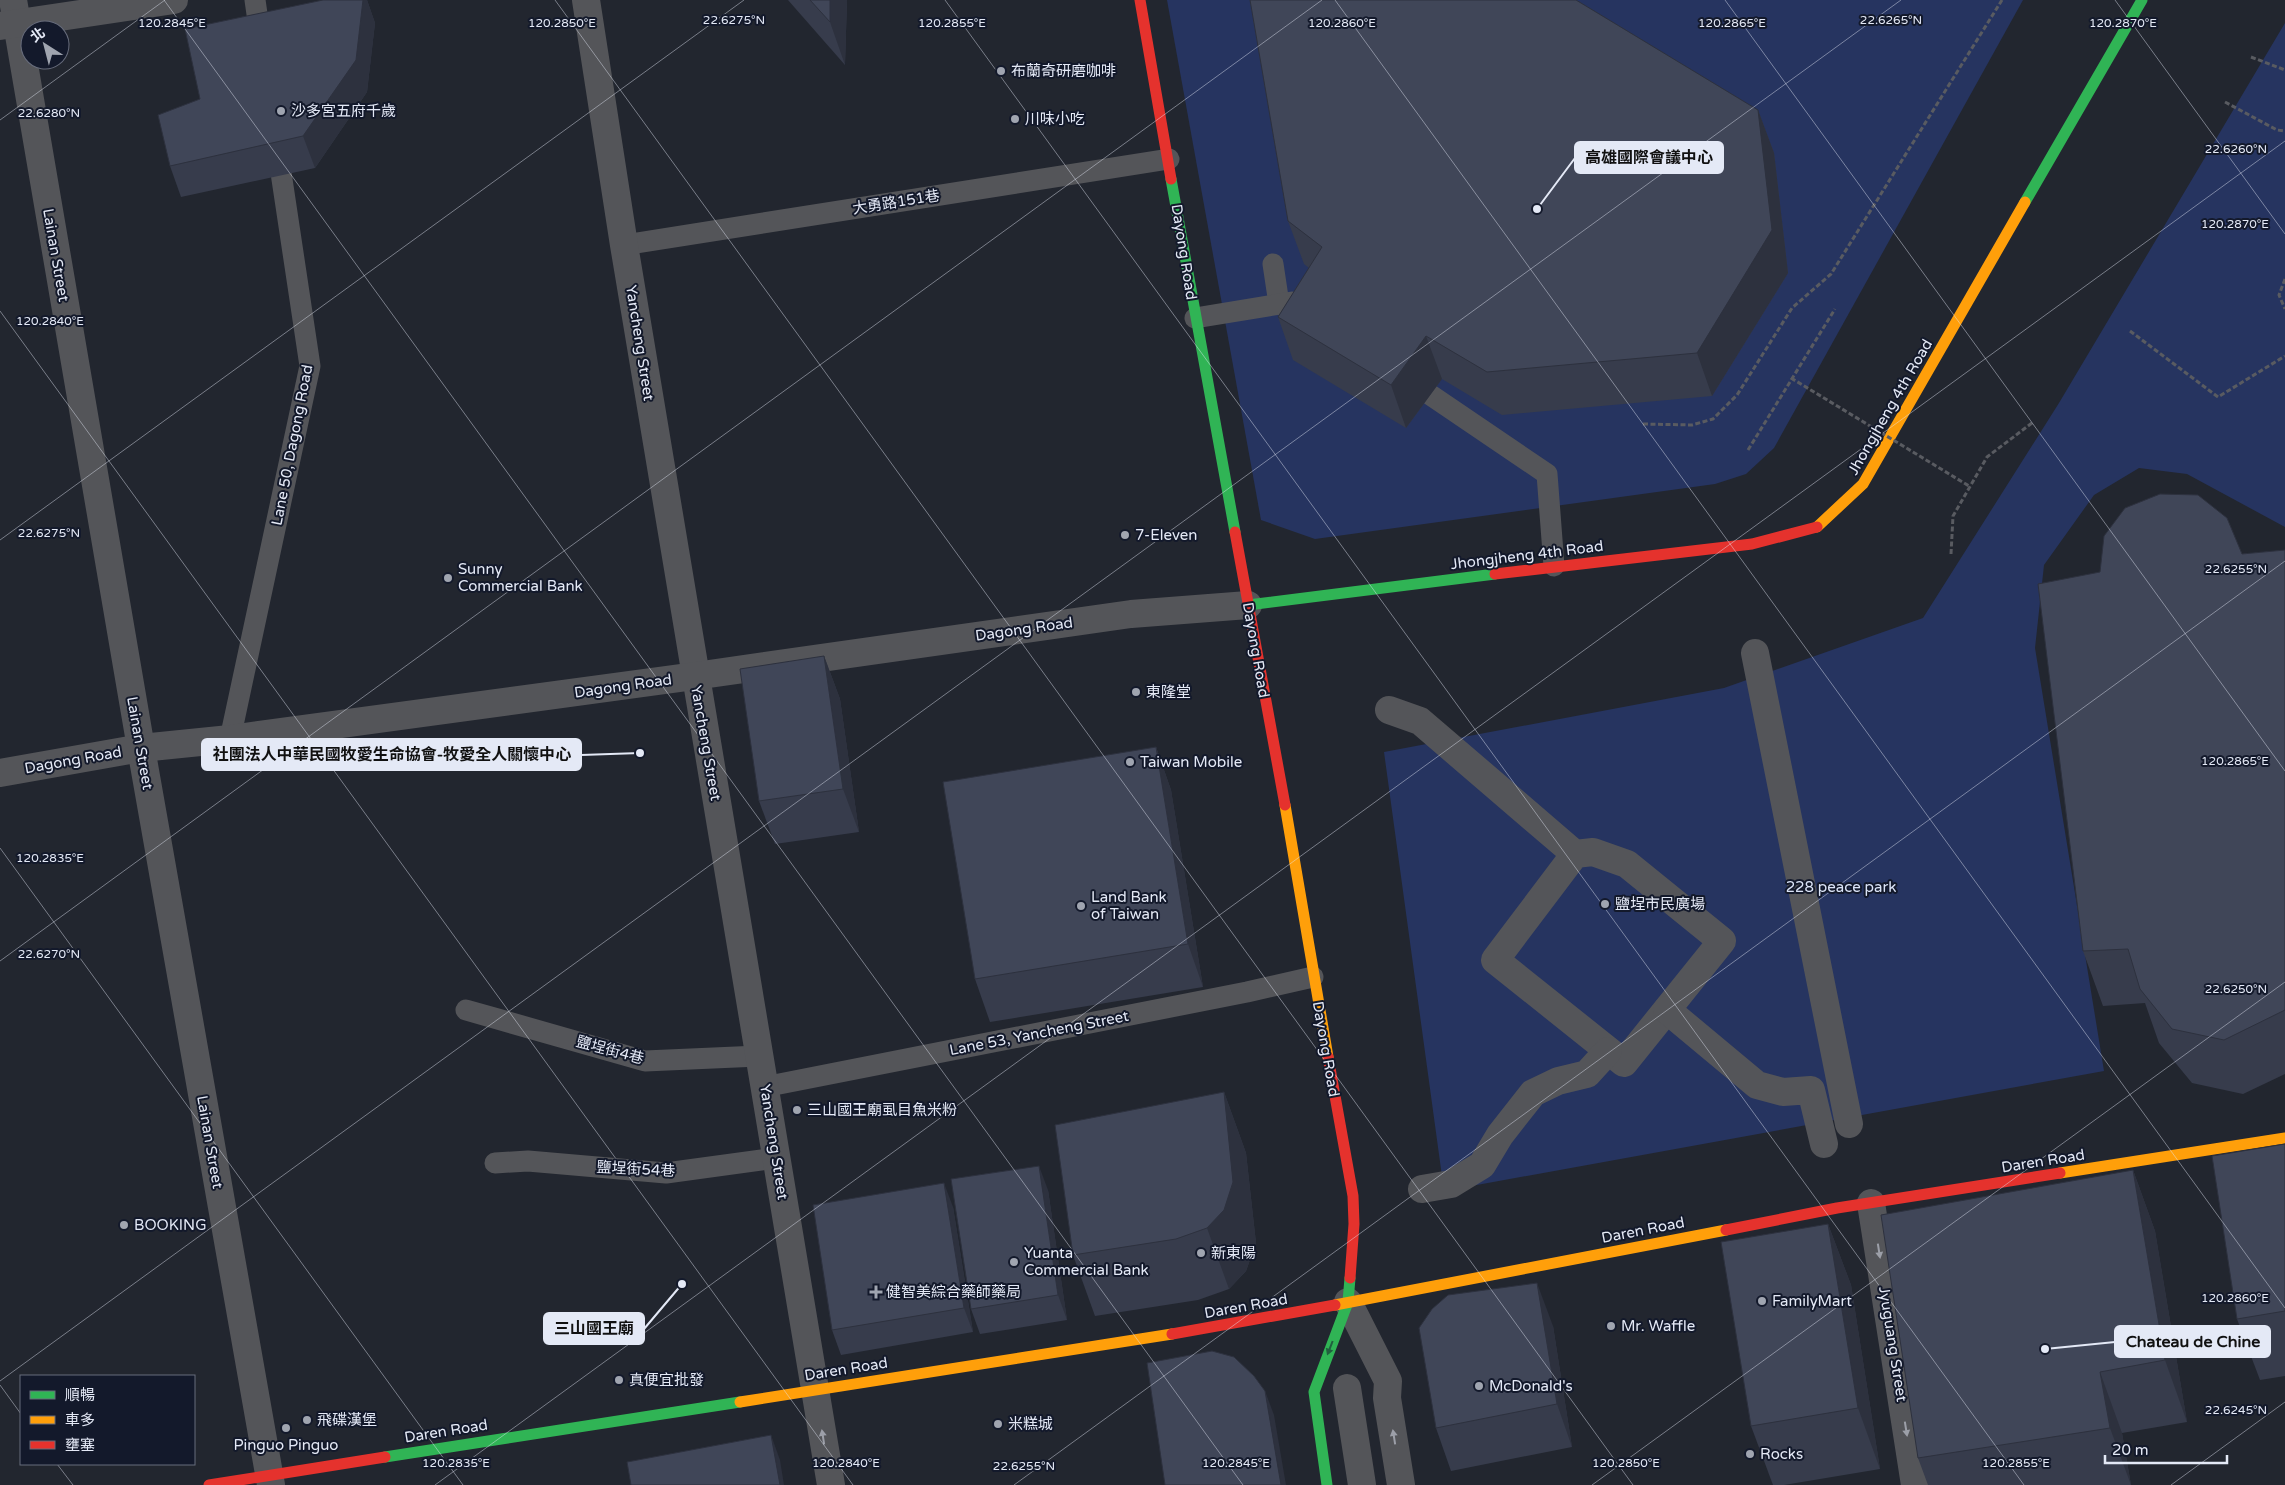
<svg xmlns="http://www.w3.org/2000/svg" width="2285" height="1485" font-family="'Varela Round','Noto Sans TC',sans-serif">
<rect width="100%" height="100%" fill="#22262f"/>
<g fill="#263460">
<path d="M 1167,0 L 2023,0 L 1774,448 L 1746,474 L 1715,484 L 1315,539 L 1261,520 Z"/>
<path d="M 2285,23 L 2285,527 L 2187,474 L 2139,468 L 2094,495 L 2044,565 L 2035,648 L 2104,1071 L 1444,1191 L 1384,752 L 1724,688 L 1923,618 L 2059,403 Z"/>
</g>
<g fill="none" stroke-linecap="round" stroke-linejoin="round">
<g stroke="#595b61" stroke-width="3" stroke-dasharray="5 2.5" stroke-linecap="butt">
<path d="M 2251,57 L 2285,70"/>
<path d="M 2225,102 L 2277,130 L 2285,131"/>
<path d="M 2285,279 L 2279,295 L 2285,309"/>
<path d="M 2130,331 L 2218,397 L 2285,356"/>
<path d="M 1643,424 L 1692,425 L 1713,419 L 1737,395 L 1792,308 L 1831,274 L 2002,0"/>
<path d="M 1748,450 L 1835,309"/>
<path d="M 1951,554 L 1953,516 L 1987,457 L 2032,423"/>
</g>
<g stroke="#545559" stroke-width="21">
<path d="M 255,0 L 261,42"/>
<path d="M 624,245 L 1169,159"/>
<path d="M 1273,264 L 1279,304"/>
<path d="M 1195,318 L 1292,302 L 1311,315"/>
<path d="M 1407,379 L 1547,474 L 1554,566"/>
<path d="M 230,739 L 310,366 L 277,146"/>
<path d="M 466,1010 L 645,1061 L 759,1056"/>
<path d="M 764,1087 L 1247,992 L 1313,977"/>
<path d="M 495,1163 L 528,1161 L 666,1173 L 776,1158"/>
</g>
<g stroke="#545559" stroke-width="28">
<path d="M 13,0 L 141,748 L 271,1485"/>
<path d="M 586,0 L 624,245 L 831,1485"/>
<path d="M 0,26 L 174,0"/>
<path d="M 1755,653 L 1849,1124"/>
<path d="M 1389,710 L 1420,721 L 1575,854 L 1495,960 L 1624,1063 L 1722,941 L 1627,864 L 1593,852 L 1575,854"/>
<path d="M 0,773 L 141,748 L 230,739 L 695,676 L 1131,614 L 1248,605"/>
<path d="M 1667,1010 L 1757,1085 L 1783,1092 L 1811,1090 L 1824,1144"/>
<path d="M 1422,1189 L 1451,1184 L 1482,1165 L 1500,1135 L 1533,1093 L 1558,1081 L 1587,1074 L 1608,1051"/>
<path d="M 1871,1203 L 1915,1485"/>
<path d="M 1348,1302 L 1388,1381 L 1387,1398 L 1401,1485"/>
<path d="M 1347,1388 L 1362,1485"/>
</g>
<g stroke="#30b455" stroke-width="11">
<path d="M 1171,179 L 1235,532"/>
<path d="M 2025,202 L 2142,0"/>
<path d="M 1248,605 L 1495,574"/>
<path d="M 385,1457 L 740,1402"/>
<path d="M 1327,1485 L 1314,1392 L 1348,1302 L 1350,1278"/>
</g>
<g stroke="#ff9f0a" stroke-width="11">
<path d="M 1817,527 L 1863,484 L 2025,202"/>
<path d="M 1285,805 L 1328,1057"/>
<path d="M 2060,1173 L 2285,1138"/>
<path d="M 1335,1305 L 1726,1230"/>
<path d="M 740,1402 L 1172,1334"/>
</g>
<g stroke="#e5322d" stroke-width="11">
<path d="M 1140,0 L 1171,179"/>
<path d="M 1235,532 L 1285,805"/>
<path d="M 1495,574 L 1752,544 L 1817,527"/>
<path d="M 1328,1057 L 1353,1196 L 1354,1224 L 1350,1278"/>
<path d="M 1726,1230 L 1837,1208 L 2060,1173"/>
<path d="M 1172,1334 L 1335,1305"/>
<path d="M 209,1485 L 385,1457"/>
</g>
<path stroke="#595b61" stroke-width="3" stroke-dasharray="5 2.5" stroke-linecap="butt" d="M 1791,378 L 1969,486"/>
</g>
<g fill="#373c4c">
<path d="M 323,0 L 367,0 L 375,23 L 367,92 L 315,168 L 181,197 L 170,166 L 200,99 Z"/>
<path d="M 788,0 L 847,0 L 845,65 Z"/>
<path d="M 1758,110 L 1774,153 L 1788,273 L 1712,396 L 1502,415 L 1442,379 L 1406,428 L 1293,360 L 1278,317 L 1309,268 L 1304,264 L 1288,221 Z"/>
<path d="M 2285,550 L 2285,1074 L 2243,1094 L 2192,1083 L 2159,1043 L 2145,1003 L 2103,1006 L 2083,951 L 2100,572 L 2242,554 Z"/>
<path d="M 824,656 L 840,699 L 859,832 L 775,844 L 759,801 Z"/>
<path d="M 1156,747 L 1171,790 L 1203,987 L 990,1022 L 975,979 Z"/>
<path d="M 1224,1092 L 1246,1153 L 1256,1243 L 1246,1271 L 1229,1289 L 1198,1300 L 1095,1316 L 1073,1255 Z"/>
<path d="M 2285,1144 L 2285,1376 L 2260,1380 L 2237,1319 Z"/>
<path d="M 2133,1170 L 2155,1231 L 2187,1422 L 2122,1433 L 2131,1485 L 1928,1485 L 1918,1458 Z"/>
<path d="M 1048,1190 L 1067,1320 L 980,1334 L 971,1309 Z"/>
<path d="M 953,1207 L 973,1332 L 841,1355 L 832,1330 Z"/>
<path d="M 1828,1224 L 1851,1285 L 1880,1469 L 1784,1485 L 1773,1485 L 1751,1426 Z"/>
<path d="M 1553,1326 L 1572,1447 L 1451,1471 L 1436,1428 Z"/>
</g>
<g fill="#2d313e">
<path d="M 363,0 L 367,0 L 375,23 L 367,92 L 315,168 L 303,136 Z"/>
<path d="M 830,0 L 847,0 L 845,65 L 830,22 Z"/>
<path d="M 1758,110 L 1774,153 L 1788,273 L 1712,396 L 1697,353 Z"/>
<path d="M 1426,336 L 1442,379 L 1406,428 L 1391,385 Z"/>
<path d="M 824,656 L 840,699 L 859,832 L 843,789 Z"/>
<path d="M 1156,747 L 1171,790 L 1203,987 L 1188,944 Z"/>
<path d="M 1224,1092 L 1246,1153 L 1256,1243 L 1246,1271 L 1229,1289 L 1207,1228 Z"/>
<path d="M 1039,1166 L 1048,1190 L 1067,1320 L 1058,1295 Z"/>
<path d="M 2133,1170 L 2155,1231 L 2187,1422 L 2165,1360 Z"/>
<path d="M 944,1183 L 953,1207 L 973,1332 L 964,1308 Z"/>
<path d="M 1828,1224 L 1851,1285 L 1880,1469 L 1858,1408 Z"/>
<path d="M 1537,1283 L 1553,1326 L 1572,1447 L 1557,1404 Z"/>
<path d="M 2100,1372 L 2122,1433 L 2131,1485 L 2110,1428 Z"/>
<path d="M 1265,1391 L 1274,1415 L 1286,1485 L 1281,1485 Z"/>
<path d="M 771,1435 L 780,1460 L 784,1485 L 780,1485 Z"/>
</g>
<g fill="#404658" stroke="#2d313e">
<path d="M 323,0 L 363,0 L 356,60 L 303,136 L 170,166 L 158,115 L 200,99 L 185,29 Z"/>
<path d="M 810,0 L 830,0 L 830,22 Z"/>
<path d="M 1250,0 L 1576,0 L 1758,110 L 1772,230 L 1697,353 L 1487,372 L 1426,336 L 1391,385 L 1278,317 L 1322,247 L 1288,221 Z"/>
<path d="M 2160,494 L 2198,495 L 2227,518 L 2242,554 L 2285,550 L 2285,1010 L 2224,1040 L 2172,1029 L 2140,989 L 2128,949 L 2083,951 L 2038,584 L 2100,572 L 2104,536 L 2125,508 Z"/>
<path d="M 824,656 L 843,789 L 759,801 L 740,669 Z"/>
<path d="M 1156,747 L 1188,944 L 975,979 L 943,782 Z"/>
<path d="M 1224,1092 L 1233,1182 L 1224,1210 L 1207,1228 L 1176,1239 L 1073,1255 L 1055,1125 Z"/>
<path d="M 2285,1144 L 2285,1311 L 2237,1319 L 2212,1156 Z"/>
<path d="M 1039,1166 L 1058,1295 L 971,1309 L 951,1179 Z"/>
<path d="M 2133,1170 L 2165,1360 L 2100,1372 L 2110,1428 L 1918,1458 L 1881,1215 Z"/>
<path d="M 944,1183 L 964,1308 L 832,1330 L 813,1205 Z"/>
<path d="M 1828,1224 L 1858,1408 L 1751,1426 L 1721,1242 Z"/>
<path d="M 1537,1283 L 1557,1404 L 1436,1428 L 1419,1328 L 1432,1309 L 1448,1295 Z"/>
<path d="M 1212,1351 L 1234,1357 L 1254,1376 L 1265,1391 L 1281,1485 L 1165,1485 L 1147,1363 Z"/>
<path d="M 771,1435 L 780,1485 L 631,1485 L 627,1462 Z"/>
</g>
<defs><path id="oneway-solid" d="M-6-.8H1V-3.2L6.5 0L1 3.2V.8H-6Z" transform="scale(1.25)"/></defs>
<g fill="#9c9fa8">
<use href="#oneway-solid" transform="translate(1879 1251) rotate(81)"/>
<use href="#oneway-solid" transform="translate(1906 1429) rotate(81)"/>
<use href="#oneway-solid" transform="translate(823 1437) rotate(-99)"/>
<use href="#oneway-solid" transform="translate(1394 1437) rotate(-99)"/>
</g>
<use fill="#205f3e" href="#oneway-solid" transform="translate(1330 1348) rotate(111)"/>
<path fill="none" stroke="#e4e9f6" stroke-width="1" stroke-opacity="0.45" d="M 164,0 L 1243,1485M 555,0 L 1633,1485M 945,0 L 2024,1485M 1335,0 L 2285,1308M 1725,0 L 2285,771M 2115,0 L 2285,234M 0,120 L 165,0M 0,311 L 853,1485M 0,540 L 744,0M 0,848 L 463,1485M 0,961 L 1322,0M 0,1381 L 1901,0M 0,1385 L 21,1414M 57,1464 L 73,1485M 435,1485 L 2285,141M 1014,1485 L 2285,561M 1592,1485 L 2285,982M 2171,1485 L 2285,1402"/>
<g fill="#a0a5b0" stroke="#13192b" stroke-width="2">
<circle cx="1001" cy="71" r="5"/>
<circle cx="281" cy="111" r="5"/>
<circle cx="1015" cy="119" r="5"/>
<circle cx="1125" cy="535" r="5"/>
<circle cx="448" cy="578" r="5"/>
<circle cx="1136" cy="692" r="5"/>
<circle cx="1130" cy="762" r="5"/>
<circle cx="1605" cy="904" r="5"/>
<circle cx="1081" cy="906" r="5"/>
<circle cx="797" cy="1110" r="5"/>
<circle cx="124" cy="1225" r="5"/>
<circle cx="1201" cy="1253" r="5"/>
<circle cx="1014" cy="1262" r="5"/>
<path d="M873.5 1284.5h5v5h5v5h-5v5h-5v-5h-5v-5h5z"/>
<circle cx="1762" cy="1301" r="5"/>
<circle cx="1611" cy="1326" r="5"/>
<circle cx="619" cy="1380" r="5"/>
<circle cx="1479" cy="1386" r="5"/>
<circle cx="307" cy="1420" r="5"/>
<circle cx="998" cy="1424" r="5"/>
<circle cx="286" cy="1428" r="5"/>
<circle cx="1750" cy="1454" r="5"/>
</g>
<g text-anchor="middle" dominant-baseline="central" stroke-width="4" stroke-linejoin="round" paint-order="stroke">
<g font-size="15" fill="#e4e9f6" stroke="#13192b" text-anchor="start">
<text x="1011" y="71">布蘭奇研磨咖啡</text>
<text x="291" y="111">沙多宮五府千歲</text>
<text x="1025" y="119">川味小吃</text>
<text x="1135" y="535">7-Eleven</text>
<text x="458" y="569">Sunny<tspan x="458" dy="17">Commercial Bank</tspan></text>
<text x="1146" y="692">東隆堂</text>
<text x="1140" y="762">Taiwan Mobile</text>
<text x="1091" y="897">Land Bank<tspan x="1091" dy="17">of Taiwan</tspan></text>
<text x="1615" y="904">鹽埕市民廣場</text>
<text x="807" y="1110">三山國王廟虱目魚米粉</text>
<text x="134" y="1225">BOOKING</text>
<text x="1024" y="1253">Yuanta<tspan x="1024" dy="17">Commercial Bank</tspan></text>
<text x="1211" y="1253">新東陽</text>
<text x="886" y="1292">健智美綜合藥師藥局</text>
<text x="1772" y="1301">FamilyMart</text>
<text x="1621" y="1326">Mr. Waffle</text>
<text x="629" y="1380">真便宜批發</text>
<text x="1489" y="1386">McDonald's</text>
<text x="317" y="1420">飛碟漢堡</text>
<text x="1008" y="1424">米糕城</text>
<text x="286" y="1445" text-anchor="middle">Pinguo Pinguo</text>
<text x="1760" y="1454">Rocks</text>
</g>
<g font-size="15" fill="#e4e9f6" stroke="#13192b">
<text transform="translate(896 202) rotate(-9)">大勇路151巷</text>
<text transform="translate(1184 252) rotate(81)">Dayong Road</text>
<text transform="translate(56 255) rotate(80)">Lainan Street</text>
<text transform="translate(640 343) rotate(81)">Yancheng Street</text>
<text transform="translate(1890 407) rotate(-60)">Jhongjheng 4th Road</text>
<text transform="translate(292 445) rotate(-79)">Lane 50, Dagong Road</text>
<text transform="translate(1527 555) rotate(-7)">Jhongjheng 4th Road</text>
<text transform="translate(1024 629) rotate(-8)">Dagong Road</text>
<text transform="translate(1256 650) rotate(80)">Dayong Road</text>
<text transform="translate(623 686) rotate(-8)">Dagong Road</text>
<text transform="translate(140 743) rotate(80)">Lainan Street</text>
<text transform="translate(706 743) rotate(80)">Yancheng Street</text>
<text transform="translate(73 760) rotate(-10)">Dagong Road</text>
<text transform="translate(1039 1033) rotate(-11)">Lane 53, Yancheng Street</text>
<text transform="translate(1326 1049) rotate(80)">Dayong Road</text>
<text transform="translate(610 1050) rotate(15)">鹽埕街4巷</text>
<text transform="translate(210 1142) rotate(80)">Lainan Street</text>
<text transform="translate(774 1142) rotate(81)">Yancheng Street</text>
<text transform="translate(2043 1161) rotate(-9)">Daren Road</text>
<text transform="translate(636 1169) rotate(3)">鹽埕街54巷</text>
<text transform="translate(1643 1230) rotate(-11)">Daren Road</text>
<text transform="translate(1246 1306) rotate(-10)">Daren Road</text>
<text transform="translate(1893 1344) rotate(81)">Jyuguang Street</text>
<text transform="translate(846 1369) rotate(-9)">Daren Road</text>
<text transform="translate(446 1431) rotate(-9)">Daren Road</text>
</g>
<g font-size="15" fill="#dbe4f8" stroke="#13192b">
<text x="1841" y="887">228 peace park</text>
</g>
</g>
<g font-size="12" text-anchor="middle" fill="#e4e9f6" stroke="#13192b" stroke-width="4" stroke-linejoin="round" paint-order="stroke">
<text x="734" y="24">22.6275°N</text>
<text x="1891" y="24">22.6265°N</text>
<text x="172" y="27">120.2845°E</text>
<text x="562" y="27">120.2850°E</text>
<text x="952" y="27">120.2855°E</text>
<text x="1342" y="27">120.2860°E</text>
<text x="1732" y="27">120.2865°E</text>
<text x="2123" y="27">120.2870°E</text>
<text x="49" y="117">22.6280°N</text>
<text x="2236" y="153">22.6260°N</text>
<text x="2235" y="228">120.2870°E</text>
<text x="50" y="325">120.2840°E</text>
<text x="49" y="537">22.6275°N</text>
<text x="2236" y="573">22.6255°N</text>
<text x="2235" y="765">120.2865°E</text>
<text x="50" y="862">120.2835°E</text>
<text x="49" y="958">22.6270°N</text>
<text x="2236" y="993">22.6250°N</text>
<text x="2235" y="1302">120.2860°E</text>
<text x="2236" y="1414">22.6245°N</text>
<text x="456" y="1467">120.2835°E</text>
<text x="846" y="1467">120.2840°E</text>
<text x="1236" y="1467">120.2845°E</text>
<text x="1626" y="1467">120.2850°E</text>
<text x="2016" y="1467">120.2855°E</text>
<text x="1024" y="1470">22.6255°N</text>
</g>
<path fill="none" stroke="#e4e9f6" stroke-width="2" d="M1537 209L1575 158M640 753L581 755M682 1284L644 1329M2045 1349L2115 1342"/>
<g fill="#e4e9f6" stroke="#13192b" stroke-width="2">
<circle cx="1537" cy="209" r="5"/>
<circle cx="640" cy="753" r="5"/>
<circle cx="682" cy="1284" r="5"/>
<circle cx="2045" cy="1349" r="5"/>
</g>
<g fill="#e4e9f6" stroke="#e4e9f6" stroke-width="2">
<rect x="1575" y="142" width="148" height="31" rx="5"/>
<rect x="202" y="739" width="379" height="31" rx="5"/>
<rect x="544" y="1313" width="100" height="31" rx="5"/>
<rect x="2115" y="1326" width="155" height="31" rx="5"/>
</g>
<g font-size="16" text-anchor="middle" font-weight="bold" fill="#111">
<text x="1649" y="163">高雄國際會議中心</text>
<text x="392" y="760">社團法人中華民國牧愛生命協會-牧愛全人關懷中心</text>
<text x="594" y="1334">三山國王廟</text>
<text x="2193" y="1347">Chateau de Chine</text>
</g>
<rect x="20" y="1375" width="175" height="90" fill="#13192b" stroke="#676c7c"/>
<rect x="30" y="1391" width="25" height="8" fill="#30b455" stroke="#676c7c"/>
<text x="65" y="1400" font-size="15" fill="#e4e9f6">順暢</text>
<rect x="30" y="1416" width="25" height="8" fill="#ff9f0a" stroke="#676c7c"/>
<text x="65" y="1425" font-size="15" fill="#e4e9f6">車多</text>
<rect x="30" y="1441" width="25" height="8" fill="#e5322d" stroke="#676c7c"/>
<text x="65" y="1450" font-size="15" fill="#e4e9f6">壅塞</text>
<g transform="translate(45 45) rotate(324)"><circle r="24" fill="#13192b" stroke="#676c7c"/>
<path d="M0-4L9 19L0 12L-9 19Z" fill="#a0a5b0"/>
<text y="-8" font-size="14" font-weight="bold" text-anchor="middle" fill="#e4e9f6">北</text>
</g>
<path d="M2105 1455v8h122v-8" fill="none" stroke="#e4e9f6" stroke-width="2.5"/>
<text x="2112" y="1455" font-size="15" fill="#e4e9f6" stroke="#13192b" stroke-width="4" paint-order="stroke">20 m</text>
</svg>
